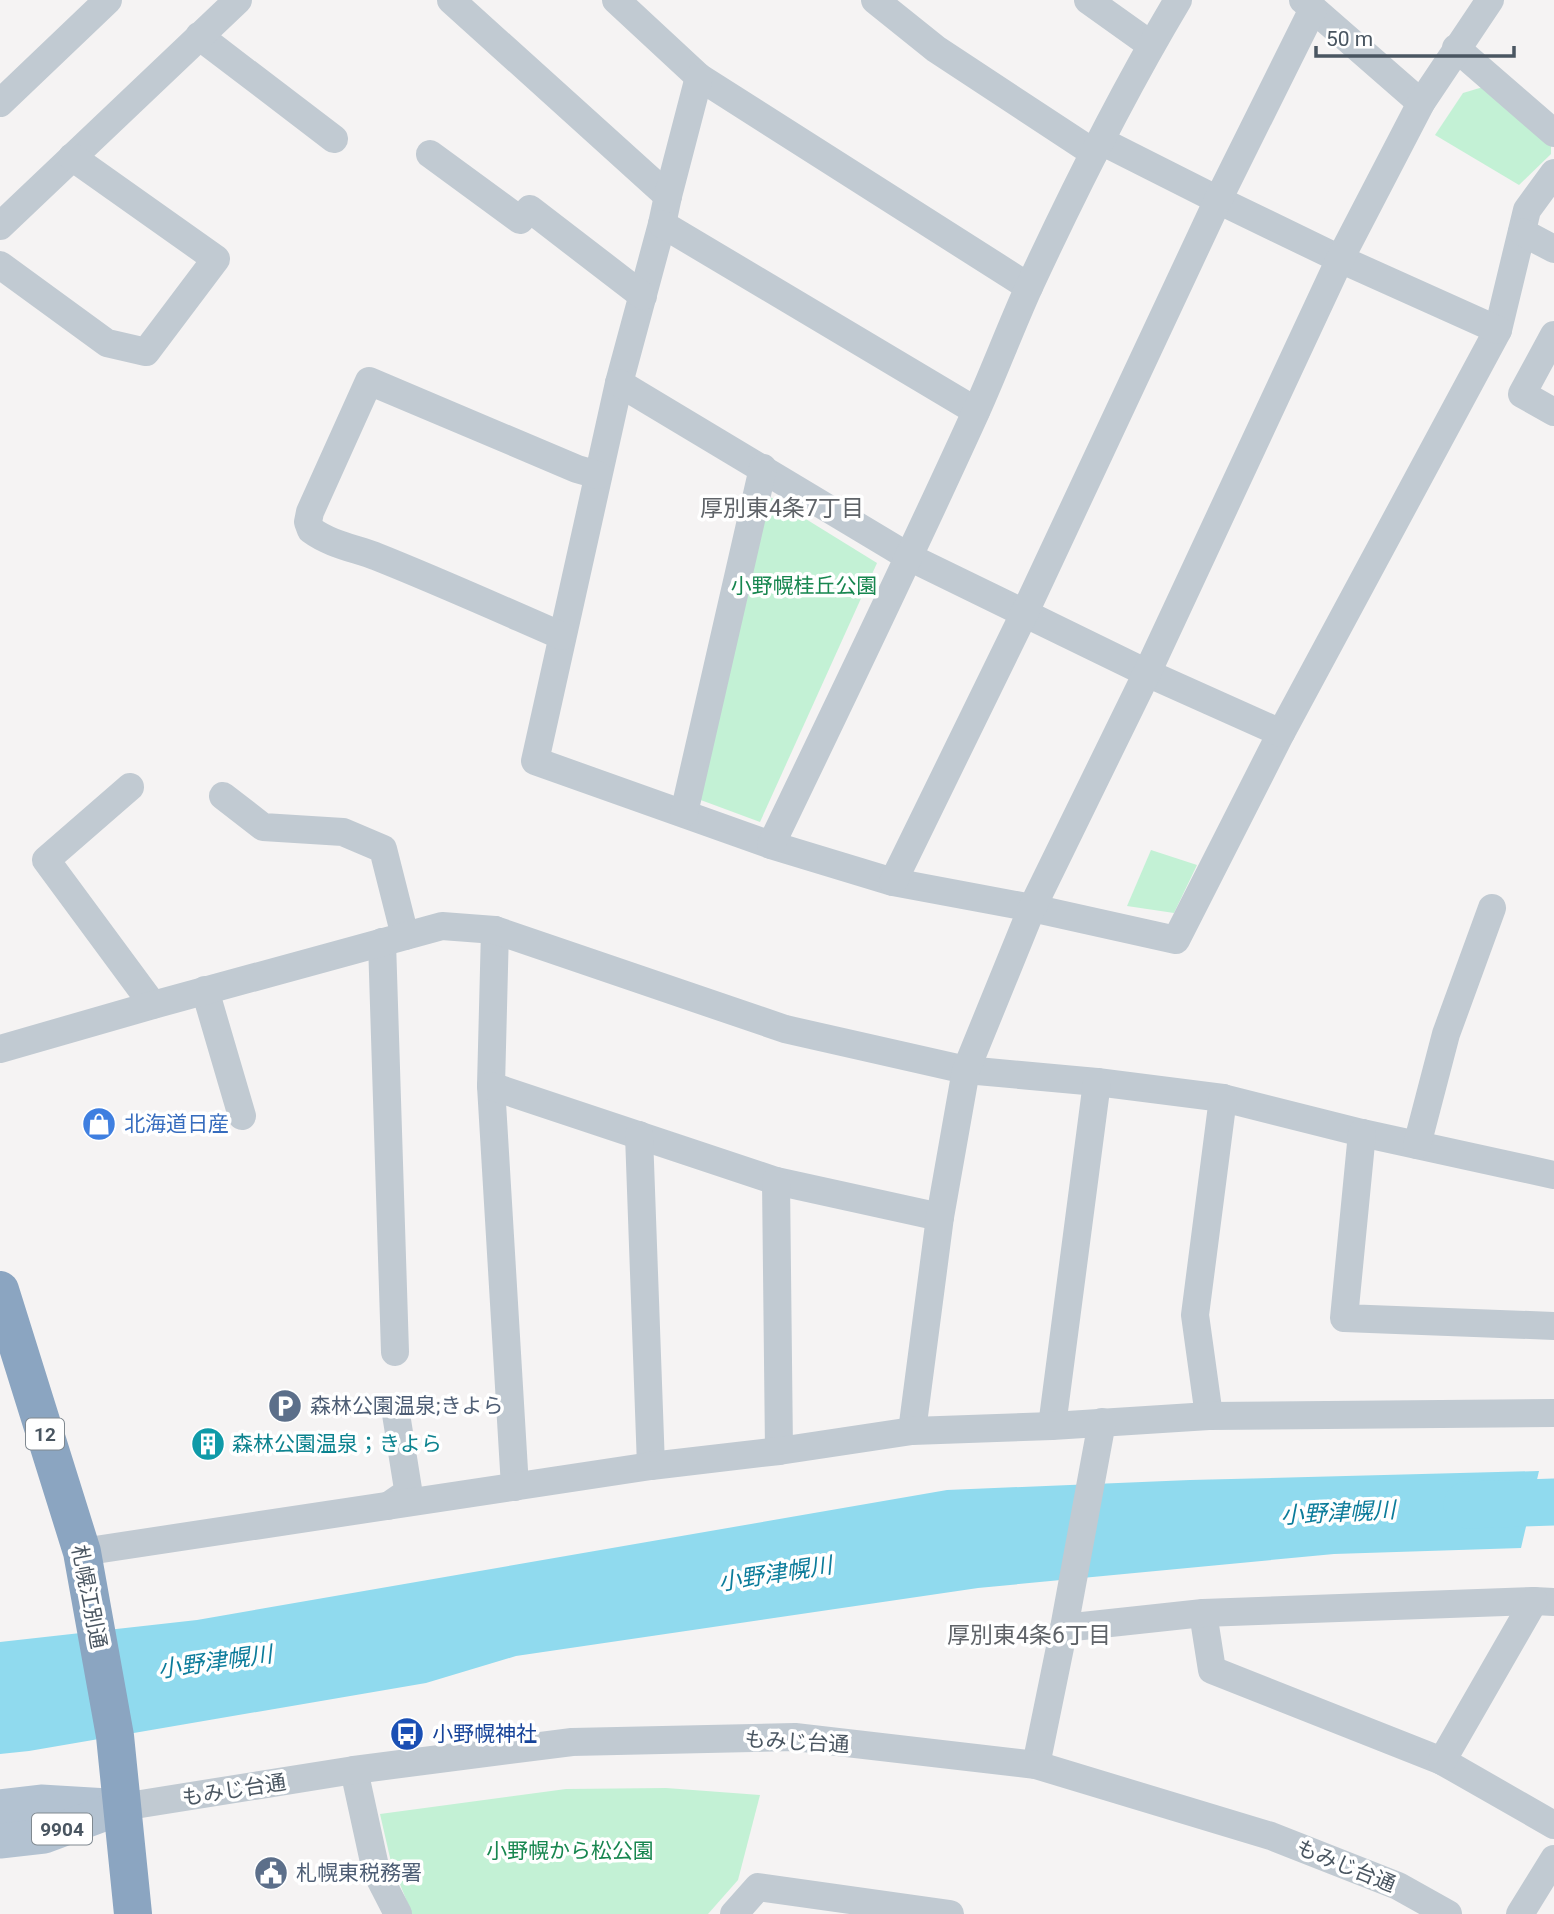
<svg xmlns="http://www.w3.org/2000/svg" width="1554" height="1914" font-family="Roboto,'Noto Sans JP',sans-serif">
<rect width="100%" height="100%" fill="#f5f3f3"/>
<g fill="#c3f1d5">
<path d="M 1483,87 L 1551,143 L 1551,154 L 1519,185 L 1435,135 L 1463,93 Z"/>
<path d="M 767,495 L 877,563 L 760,822 L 698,799 Z"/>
<path d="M 1151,850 L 1197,865 L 1174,913 L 1127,906 Z"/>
<path d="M 666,1788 L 760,1795 L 738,1880 L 708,1914 L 412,1914 L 391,1862 L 380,1814 L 566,1789 Z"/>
</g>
<path fill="#90daee" d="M 1539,1471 L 1521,1548 L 1334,1554 L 978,1588 L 516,1656 L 426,1683 L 29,1751 L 0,1754 L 0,1642 L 197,1620 L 947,1490 L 1190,1480 Z"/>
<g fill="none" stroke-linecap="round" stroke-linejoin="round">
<path stroke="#90daee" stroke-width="47" d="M 1467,1505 L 1554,1502"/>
<g stroke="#c1cad2" stroke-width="28">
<path d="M 451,0 L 668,196"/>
<path d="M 616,0 L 699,77 L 1029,287"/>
<path d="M 875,0 L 936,49 L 1094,153"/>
<path d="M 1088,0 L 1151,45"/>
<path d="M 1303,0 L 1421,103"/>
<path d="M 199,36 L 334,139"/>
<path d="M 1456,48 L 1554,133"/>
<path d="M 699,77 L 668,196 L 662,224 L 619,383 L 535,761 L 771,845 L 893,882 L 1032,908 L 1176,940 L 1281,733 L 1498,330 L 1527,210 L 1554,173"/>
<path d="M 0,103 L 108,0"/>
<path d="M 1101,141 L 1218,200 L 1340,259 L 1498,330"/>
<path d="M 430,154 L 520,220 L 530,209 L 643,296"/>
<path d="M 662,224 L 976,411"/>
<path d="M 0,226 L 238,0"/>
<path d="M 1522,232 L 1554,249"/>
<path d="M 0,265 L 107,343 L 146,352 L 216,259 L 72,157"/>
<path d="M 1554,335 L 1522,394 L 1554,412"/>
<path d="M 619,383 L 909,557 L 1147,673 L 1281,733"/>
<path d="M 562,636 C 500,609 438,581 375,556 C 353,548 330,544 311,530 L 308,522 L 310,512 L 369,381 L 577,469 L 598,475"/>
<path d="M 130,787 L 46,860 L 153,1005"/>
<path d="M 223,796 L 263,827 L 343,832 L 383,849 L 405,936"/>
<path d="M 684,813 L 763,468"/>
<path d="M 771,845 C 840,702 909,559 975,414 C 994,372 1010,329 1029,287 C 1074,190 1123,92 1178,0"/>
<path d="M 893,882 L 1025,612 L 1218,200 L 1313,9"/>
<path d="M 495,930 L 491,1086 L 515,1487"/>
<path d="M 382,942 L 395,1352"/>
<path d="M 205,990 L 242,1116"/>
<path d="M 0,1049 L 153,1005 L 442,926 L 495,930 L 785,1029 L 966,1070 L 1097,1082 L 1223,1098 L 1362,1133 L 1554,1175"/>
<path d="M 491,1086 L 776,1181 L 940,1217"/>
<path d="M 1362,1133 L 1344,1318 L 1554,1326"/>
<path d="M 639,1135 L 651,1466"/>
<path d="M 1417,1145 L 1446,1034 L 1492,908"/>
<path d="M 776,1181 L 779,1451"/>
<path d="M 1209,1416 L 1195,1315 L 1223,1098"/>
<path d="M 1052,1426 L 1097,1082"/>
<path d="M 912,1431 L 940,1217 L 966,1070 L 1032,908 L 1147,673 L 1340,259 L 1421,103 L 1490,0"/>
<path d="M 388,1506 L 404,1495 L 408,1489 L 396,1414"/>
<path d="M 82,1552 L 651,1466 L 779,1451 L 912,1431 L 1052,1426 L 1209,1416 L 1554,1413"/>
<path d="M 1203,1613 L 1212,1670 L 1442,1761 L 1554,1825"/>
<path d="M 1064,1628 L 1203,1613 L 1534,1601 L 1554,1602"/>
<path d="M 1442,1761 L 1534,1601"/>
<path d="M 1036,1765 L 1064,1628 L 1102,1422"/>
<path d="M 354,1770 L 376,1871 L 398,1914"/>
<path d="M 122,1807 L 354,1770 L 572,1742 L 795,1737 L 1036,1765 L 1271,1836 L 1398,1886 L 1448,1914"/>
<path d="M 734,1914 L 758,1887 L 950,1914"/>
<path d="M 1520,1914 L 1554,1859"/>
</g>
<g stroke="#b3c2d1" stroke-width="35">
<path d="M 0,1807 L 41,1802 L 108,1806"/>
<path d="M 0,1841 L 44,1836 L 122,1807"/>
</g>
<path stroke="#8ba5c1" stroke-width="38" d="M 0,1290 L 82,1552 L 115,1736 L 133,1914"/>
</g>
<defs>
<g id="shop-disc" transform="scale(1.75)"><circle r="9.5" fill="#3f7fe0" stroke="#fff"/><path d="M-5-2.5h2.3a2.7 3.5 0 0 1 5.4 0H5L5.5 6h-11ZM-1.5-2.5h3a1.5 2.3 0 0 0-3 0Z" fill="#fff"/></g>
<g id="parking-disc" transform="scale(1.75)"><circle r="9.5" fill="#5c6f8a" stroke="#fff"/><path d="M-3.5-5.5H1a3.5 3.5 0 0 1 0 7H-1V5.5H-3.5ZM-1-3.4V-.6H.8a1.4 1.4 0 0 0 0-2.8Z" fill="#fff"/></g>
<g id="building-disc" transform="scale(1.75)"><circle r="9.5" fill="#0f9aa8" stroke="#fff"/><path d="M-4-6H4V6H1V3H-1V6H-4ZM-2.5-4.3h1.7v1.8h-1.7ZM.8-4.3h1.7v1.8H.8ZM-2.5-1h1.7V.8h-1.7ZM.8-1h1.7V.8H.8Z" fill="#fff"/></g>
<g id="bus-disc" transform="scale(1.75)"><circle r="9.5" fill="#1a4fb4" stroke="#fff"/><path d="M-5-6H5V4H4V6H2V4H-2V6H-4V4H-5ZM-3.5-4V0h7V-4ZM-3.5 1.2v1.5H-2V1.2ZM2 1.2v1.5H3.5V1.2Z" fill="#fff"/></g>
<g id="civic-disc" transform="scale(1.75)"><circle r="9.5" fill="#5c6f8a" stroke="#fff"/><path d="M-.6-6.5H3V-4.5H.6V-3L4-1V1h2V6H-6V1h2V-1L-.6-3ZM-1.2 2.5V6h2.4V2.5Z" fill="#fff"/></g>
</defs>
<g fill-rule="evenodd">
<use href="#shop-disc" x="99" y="1124"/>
<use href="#parking-disc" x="285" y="1406"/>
<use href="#building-disc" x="208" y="1444"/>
<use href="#bus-disc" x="407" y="1734"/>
<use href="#civic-disc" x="271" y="1873"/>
</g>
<g text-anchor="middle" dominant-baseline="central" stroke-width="7" stroke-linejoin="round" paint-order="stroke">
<g fill="#fff" stroke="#808990" stroke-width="2">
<rect x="26" y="1418.5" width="38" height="31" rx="5"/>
<rect x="32" y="1813.5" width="60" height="31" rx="5"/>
</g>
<g font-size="19" font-weight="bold" fill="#4a5661">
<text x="45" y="1434">12</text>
<text x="62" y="1829">9904</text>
</g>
<g font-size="21" fill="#17864f" stroke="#fff">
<text x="804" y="586">小野幌桂丘公園</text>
<text x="570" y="1851">小野幌から松公園</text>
</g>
<g font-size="21" fill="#366cbe" stroke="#fff" text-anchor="start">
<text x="124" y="1124">北海道日産</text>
</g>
<g font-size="21" fill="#4e5e75" stroke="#fff" text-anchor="start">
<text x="310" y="1406">森林公園温泉;きよら</text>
<text x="296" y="1873">札幌東税務署</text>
</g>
<g font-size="21" fill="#0d838f" stroke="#fff" text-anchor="start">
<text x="232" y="1444">森林公園温泉；きよら</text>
</g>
<g font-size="21" fill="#4a5661" stroke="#fff">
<text transform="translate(89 1597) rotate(79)">札幌江別通</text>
<text transform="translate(797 1742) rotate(3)">もみじ台通</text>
<text transform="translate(234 1790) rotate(-9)">もみじ台通</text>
<text transform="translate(1346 1866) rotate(22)">もみじ台通</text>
</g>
<g font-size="21" fill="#164399" stroke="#fff" text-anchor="start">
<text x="432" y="1734">小野幌神社</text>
</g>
<g font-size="23" fill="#5f6368" stroke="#fff">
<text x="782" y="508">厚別東4条7丁目</text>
<text x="1029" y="1635">厚別東4条6丁目</text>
</g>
<g font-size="23" font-style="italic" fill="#0c7c9b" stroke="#fff">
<text transform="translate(1338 1513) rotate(-3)">小野津幌川</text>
<text transform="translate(775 1574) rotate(-9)">小野津幌川</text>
<text transform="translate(215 1662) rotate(-8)">小野津幌川</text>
</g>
</g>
<path d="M1316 46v10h198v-10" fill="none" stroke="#4a5661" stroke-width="3.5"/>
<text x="1326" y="46" font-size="21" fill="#4a5661" stroke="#ffffff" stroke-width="5" paint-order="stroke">50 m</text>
</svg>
